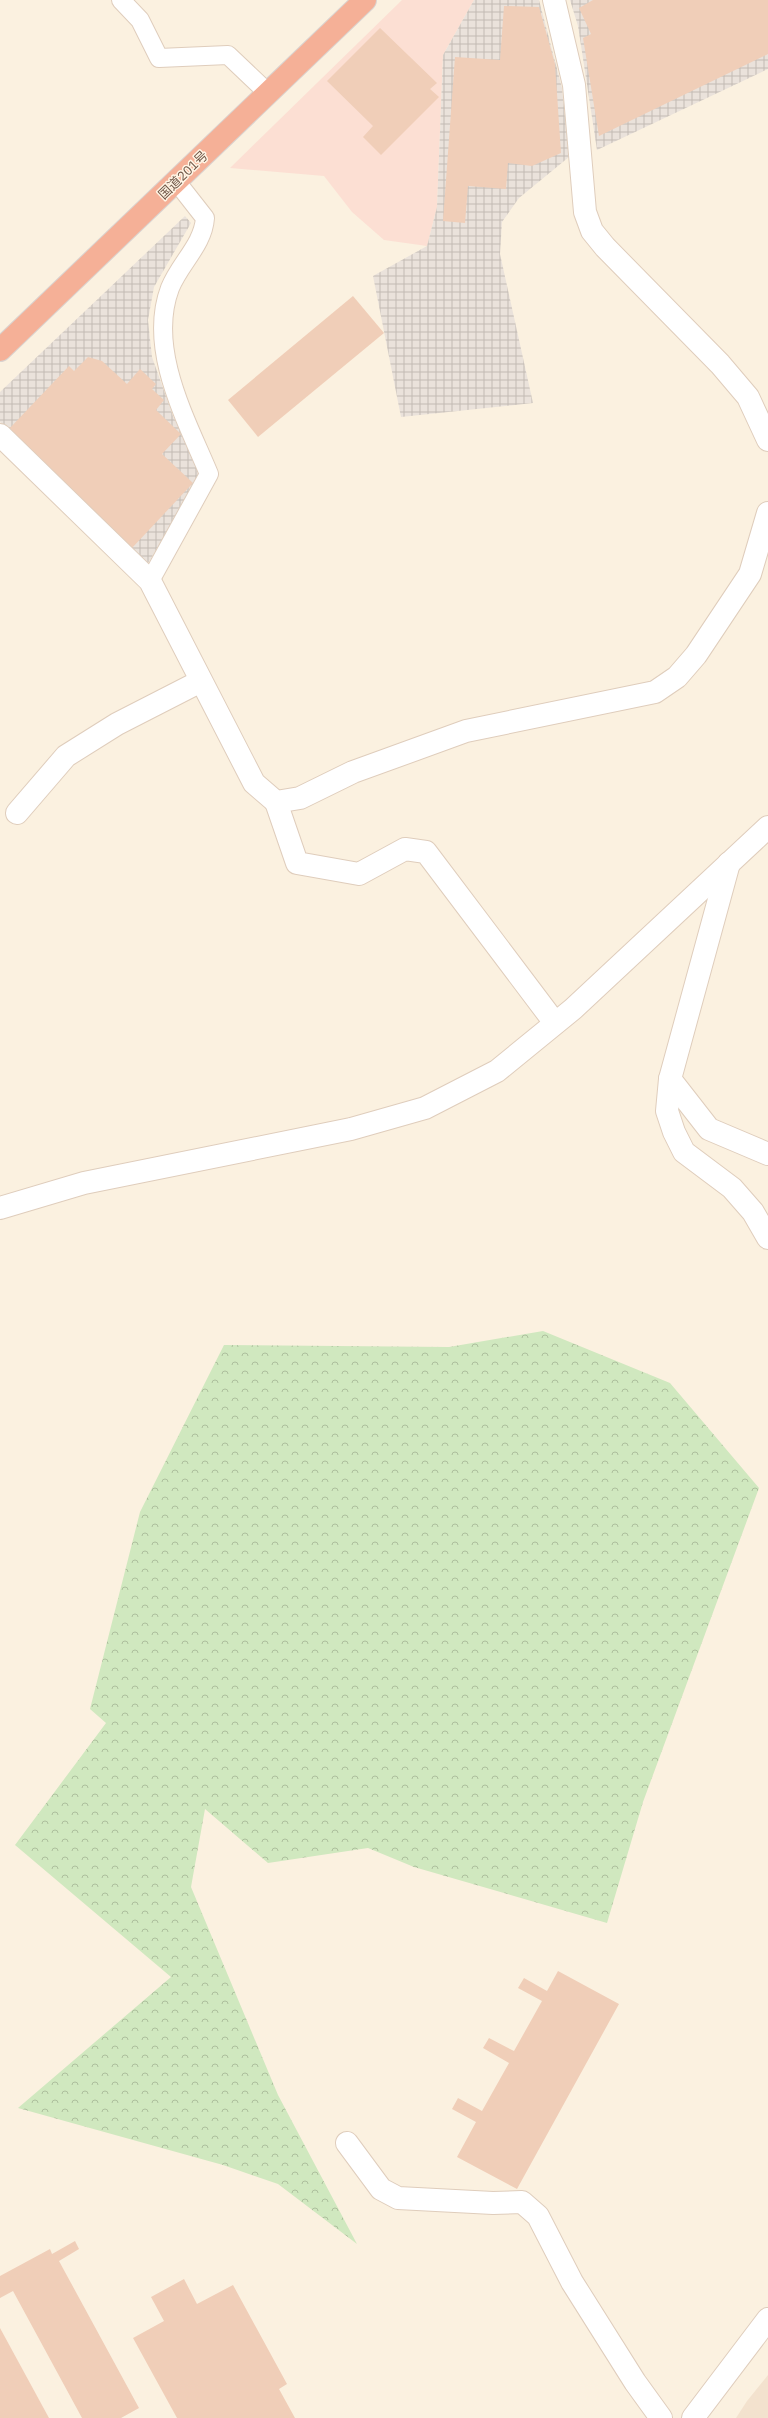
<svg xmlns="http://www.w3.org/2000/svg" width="768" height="2418" font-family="'IBM Plex Sans','Noto Sans JP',sans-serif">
<defs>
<pattern id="industrial-grid" width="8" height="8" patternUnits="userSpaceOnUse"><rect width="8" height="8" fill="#eae2db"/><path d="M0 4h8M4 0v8" fill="none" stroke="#c2bab4"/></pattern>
<pattern id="forest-crowns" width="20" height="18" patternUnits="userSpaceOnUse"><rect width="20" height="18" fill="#d0e8bf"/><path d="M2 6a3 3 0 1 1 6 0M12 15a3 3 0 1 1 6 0" fill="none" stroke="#adbf9d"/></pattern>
</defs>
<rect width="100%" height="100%" fill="#fbf1e0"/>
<path fill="#f3e2ce" d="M 768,2375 L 768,2418 L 736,2418 L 747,2401 Z"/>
<path fill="#fcdfd3" d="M 402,0 L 474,0 L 443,55 L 437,207 L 427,246 L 384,240 L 352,212 L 324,176 L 230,168 Z"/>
<g fill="url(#industrial-grid)">
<path d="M 474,0 L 539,0 L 562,88 L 569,157 L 519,198 L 502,222 L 500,254 L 533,403 L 401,417 L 373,276 L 427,246 L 437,207 L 443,55 Z"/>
<path d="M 570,0 L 768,0 L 768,69 L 597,150 L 578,26 Z"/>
<path d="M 185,216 L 191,223 L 154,287 L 148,320 L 152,357 L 173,416 L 202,473 L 147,565 L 0,422 L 0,392 Z"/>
</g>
<path fill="url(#forest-crowns)" d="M 543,1331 L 670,1383 L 759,1488 L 643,1802 L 607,1923 L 414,1867 L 368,1848 L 268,1863 L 205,1809 L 191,1887 L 278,2095 L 357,2244 L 278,2184 L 223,2165 L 18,2108 L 171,1977 L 15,1845 L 106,1723 L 90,1709 L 140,1512 L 224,1345 L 449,1347 Z"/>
<g fill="#f0ceb8">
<path d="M 593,0 L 768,0 L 768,54 L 599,136 L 583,38 L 591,34 L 579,8 Z"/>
<path d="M 504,6 L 539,7 L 555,64 L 561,153 L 532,166 L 508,163 L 506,189 L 468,186 L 465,223 L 443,221 L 455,57 L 500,60 Z"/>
<path d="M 380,28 L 437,83 L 430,89 L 439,97 L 381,155 L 363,137 L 373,126 L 327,81 Z"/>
<path d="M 353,296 L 384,333 L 258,437 L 228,400 Z"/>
<path d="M 88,357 L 102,361 L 127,384 L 140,369 L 156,384 L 152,389 L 164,400 L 156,410 L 181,434 L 162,454 L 193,483 L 132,548 L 8,430 L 69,366 L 74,371 Z"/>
<path d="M 558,1971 L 619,2004 L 517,2189 L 457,2157 L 476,2122 L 452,2109 L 458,2098 L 482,2111 L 509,2063 L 483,2048 L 489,2038 L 514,2051 L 542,2001 L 518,1988 L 524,1978 L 547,1991 Z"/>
<path d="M 75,2241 L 79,2249 L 59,2261 L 139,2408 L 121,2418 L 82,2418 L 13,2291 L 0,2298 L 0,2276 L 50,2249 L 52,2254 Z"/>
<path d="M 184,2279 L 197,2304 L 233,2285 L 287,2384 L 279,2389 L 295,2418 L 177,2418 L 133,2338 L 164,2321 L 151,2297 Z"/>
<path d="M 0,2328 L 49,2418 L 0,2418 Z"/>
</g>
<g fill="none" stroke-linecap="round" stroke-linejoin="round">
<g stroke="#dfcdbc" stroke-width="20">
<g id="lane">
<path d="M 121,0 L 140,20 L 159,58 L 228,55 L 268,93"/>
<path d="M 150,581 L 209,474 C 186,419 147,349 170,288 C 180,263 203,245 205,218 L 176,181"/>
</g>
</g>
<g stroke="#dfcdbc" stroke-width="24">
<g id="street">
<path d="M 554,0 L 574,85 L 585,212 L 592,231 L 605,247 L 720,364 L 748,397 L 768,440"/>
<path d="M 0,435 L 150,581 L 254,783 L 276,802 L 300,798 L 353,772 L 466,731 L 655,692 L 677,677 L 696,655 L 750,574 L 768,513"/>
<path d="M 276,802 L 297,863 L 359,874 L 405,849 L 426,852 L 555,1023"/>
<path d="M 17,813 L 66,756 L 117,724 L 201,681"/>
<path d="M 729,863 L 670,1079 L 709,1129 L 768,1154"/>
<path d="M 670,1079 L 667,1111 L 674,1132 L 684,1152 L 732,1188 L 753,1212 L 768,1238"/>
<path d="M 0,1208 L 84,1183 L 351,1129 L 425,1108 L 497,1071 L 573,1009 L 768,827"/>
<path d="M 347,2143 L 381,2189 L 398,2198 L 493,2203 L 522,2202 L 538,2216 L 572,2282 L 635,2382 L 661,2418"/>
<path d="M 693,2418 L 768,2319"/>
</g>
</g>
<g stroke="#dad3cf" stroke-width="24">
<path id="highway" d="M 0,350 L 365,0"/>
</g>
<use href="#lane" stroke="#fff" stroke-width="18"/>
<use href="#street" stroke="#fff" stroke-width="22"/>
<use href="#highway" stroke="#f5b097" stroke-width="22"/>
</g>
<g text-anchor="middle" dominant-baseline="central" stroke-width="3" stroke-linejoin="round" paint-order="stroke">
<g font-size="13" fill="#715748" stroke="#fff5e5">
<text transform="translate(183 175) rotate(-44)">国道201号</text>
</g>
</g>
</svg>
